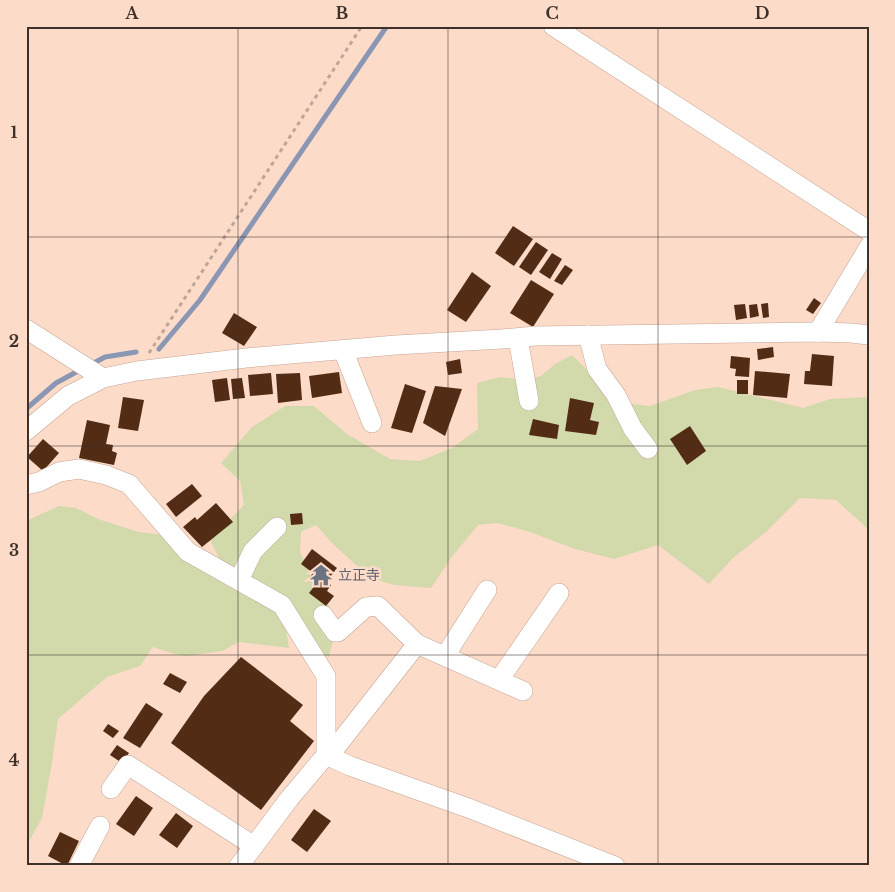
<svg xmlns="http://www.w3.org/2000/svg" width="895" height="892" font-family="'Libre Baskerville','Noto Sans JP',serif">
<rect width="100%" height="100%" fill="#fcdbc9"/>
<path fill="#d2daab" d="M 572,355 L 589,372 L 608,401 L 650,406 L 695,390 L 718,387 L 803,408 L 830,399 L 869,397 L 869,530 L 836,500 L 800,498 L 767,531 L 733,558 L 709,584 L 658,545 L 614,559 L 575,549 L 530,532 L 498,523 L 478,525 L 451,558 L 431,588 L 394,585 L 370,578 L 334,545 L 316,525 L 301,532 L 300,552 L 311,577 L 329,606 L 336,628 L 329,657 L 295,640 L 284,616 L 289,648 L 239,642 L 222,651 L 186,656 L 175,654 L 153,647 L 140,666 L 107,677 L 58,719 L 52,763 L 42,818 L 27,845 L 26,849 L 26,521 L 59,506 L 76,508 L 98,519 L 139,532 L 164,535 L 226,572 L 210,540 L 244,505 L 240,481 L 221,463 L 252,427 L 285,406 L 314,406 L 347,434 L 390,459 L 420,461 L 452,448 L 478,429 L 477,383 L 500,377 L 526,380 L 541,376 L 555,364 Z"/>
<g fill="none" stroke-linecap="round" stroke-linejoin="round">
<g stroke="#8a96b2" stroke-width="5">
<path d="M 159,349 L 200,300 L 387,26"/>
<path d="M 90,365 L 105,357 L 136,352"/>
<path d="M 26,409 L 56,383 L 80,370"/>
</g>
</g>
<g fill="#532c16">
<path d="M 513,226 L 533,239 L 514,266 L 495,253 Z"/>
<path d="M 536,242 L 548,250 L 531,275 L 519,267 Z"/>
<path d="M 552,253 L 562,259 L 550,279 L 539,272 Z"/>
<path d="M 565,265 L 573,270 L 562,285 L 554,281 Z"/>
<path d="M 472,272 L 491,286 L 466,322 L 447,310 Z"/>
<path d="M 531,280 L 554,294 L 533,327 L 510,313 Z"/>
<path d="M 814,298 L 821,303 L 813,314 L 806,310 Z"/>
<path d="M 768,303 L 769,317 L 763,318 L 761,304 Z"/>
<path d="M 745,304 L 747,318 L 736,320 L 734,305 Z"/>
<path d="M 757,304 L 759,316 L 750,318 L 749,305 Z"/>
<path d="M 234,313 L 257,327 L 244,346 L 222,333 Z"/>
<path d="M 773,347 L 774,357 L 758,360 L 757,349 Z"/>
<path d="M 812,354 L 834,356 L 832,386 L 804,384 L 805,371 L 810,371 Z"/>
<path d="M 731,356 L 750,358 L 749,377 L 735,376 L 736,369 L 730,368 Z"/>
<path d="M 460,359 L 462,373 L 448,375 L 446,362 Z"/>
<path d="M 755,371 L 790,374 L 787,398 L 753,395 Z"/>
<path d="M 339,372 L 342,393 L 312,398 L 309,376 Z"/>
<path d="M 271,373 L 273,394 L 250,396 L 248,375 Z"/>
<path d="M 300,373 L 302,400 L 278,403 L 276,374 Z"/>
<path d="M 227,378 L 230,400 L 215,402 L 212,380 Z"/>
<path d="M 242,378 L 245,398 L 233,399 L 231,379 Z"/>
<rect x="737" y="380" width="11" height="14"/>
<path d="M 405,384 L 426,391 L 412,433 L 391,428 Z"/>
<path d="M 435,386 L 462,389 L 445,436 L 423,423 Z"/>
<path d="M 123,397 L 144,400 L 138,431 L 118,428 Z"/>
<path d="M 570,398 L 594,403 L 590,420 L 599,422 L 596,435 L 565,431 Z"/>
<path d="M 533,419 L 559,425 L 557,439 L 529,435 Z"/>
<path d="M 87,420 L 110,425 L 106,444 L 113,445 L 112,451 L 117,453 L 114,465 L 79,458 Z"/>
<path d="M 690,426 L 706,451 L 687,465 L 670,439 Z"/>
<path d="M 43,439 L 59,453 L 43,471 L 27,457 Z"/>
<path d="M 192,484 L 202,496 L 176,517 L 166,504 Z"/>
<path d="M 216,503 L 233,522 L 202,547 L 183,527 L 195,517 L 197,520 Z"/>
<path d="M 302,513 L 303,524 L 291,525 L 290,514 Z"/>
<path d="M 312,549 L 337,568 L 326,582 L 331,585 L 327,591 L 334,596 L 326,606 L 309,593 L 316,584 L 309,578 L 313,573 L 301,564 Z"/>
<path d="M 241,657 L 303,705 L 290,721 L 314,741 L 261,810 L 171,743 L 204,696 Z"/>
<path d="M 170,673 L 187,682 L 180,693 L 163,684 Z"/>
<path d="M 146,703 L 163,714 L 140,748 L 123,738 Z"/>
<path d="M 108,724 L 119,731 L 113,738 L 103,731 Z"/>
<path d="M 117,745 L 129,753 L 122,763 L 110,755 Z"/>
<path d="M 136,796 L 153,808 L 134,836 L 116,824 Z"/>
<path d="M 314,809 L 331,821 L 307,852 L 291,840 Z"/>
<path d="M 176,813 L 193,826 L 177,848 L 159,835 Z"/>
<path d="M 60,832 L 79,841 L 67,866 L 48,856 Z"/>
</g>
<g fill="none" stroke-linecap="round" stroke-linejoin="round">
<g stroke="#c5a595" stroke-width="20">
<g id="minor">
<path d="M 553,26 L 869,231"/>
<path d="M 26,329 L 103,378"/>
<path d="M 818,332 L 869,247"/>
<path d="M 588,335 L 597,369 L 616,395 L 633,429 L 648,449"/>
<path d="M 518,338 L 529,401"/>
<path d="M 343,350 L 372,423"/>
<path d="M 26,431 L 68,396 L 103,378 L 137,371 L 246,358 L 396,345 L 502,339 L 535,336 L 818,332 L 851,333 L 869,335"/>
<path d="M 26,485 L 39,482 L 59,472 L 79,469 L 106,475 L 129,484 L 188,552 L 282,605 L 326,676 L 326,755 L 289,799 L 239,866"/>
<path d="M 239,580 L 253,551 L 277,527"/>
<path d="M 323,615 L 335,632 L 338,632 L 366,607 L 378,606 L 417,644"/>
<path d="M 445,656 L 487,590"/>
<path d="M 499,680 L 559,593"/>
<path d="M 326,755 L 350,766 L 471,809 L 615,866"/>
<path d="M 329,756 L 417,644 L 523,691"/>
<path d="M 111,789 L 128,765 L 254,846"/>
<path d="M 79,866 L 100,826"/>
</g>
</g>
<path stroke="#c0a697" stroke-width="3" stroke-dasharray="4 4" stroke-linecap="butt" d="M 149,353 L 362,26"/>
<use href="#minor" stroke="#fff" stroke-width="19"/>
</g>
<path fill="none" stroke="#3e312a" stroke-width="1" stroke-opacity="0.55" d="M 238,26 L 238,866M 448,26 L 448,866M 658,26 L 658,866M 26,237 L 869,237M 26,446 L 869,446M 26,655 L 869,655"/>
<defs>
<g id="temple-bare" transform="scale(1.725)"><path d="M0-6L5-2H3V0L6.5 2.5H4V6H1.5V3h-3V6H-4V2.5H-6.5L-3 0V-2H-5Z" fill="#6b7280" stroke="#fcdbc9" stroke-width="2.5" paint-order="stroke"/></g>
</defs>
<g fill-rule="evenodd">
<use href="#temple-bare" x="321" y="575"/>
</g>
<g text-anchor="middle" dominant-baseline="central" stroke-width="5" stroke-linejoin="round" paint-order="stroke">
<g font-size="14" fill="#5b616d" stroke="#fcdbc9" text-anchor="start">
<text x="338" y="575">立正寺</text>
</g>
</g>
<rect width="895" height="892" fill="none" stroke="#fcdbc9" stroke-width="55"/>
<rect x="28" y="28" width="840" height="836" fill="none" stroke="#3e312a" stroke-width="2"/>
<g font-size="16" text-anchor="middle" font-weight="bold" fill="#3e312a">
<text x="132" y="19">A</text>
<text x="342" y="19">B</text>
<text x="552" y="19">C</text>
<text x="762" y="19">D</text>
<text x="14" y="138">1</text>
<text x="14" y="347">2</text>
<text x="14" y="556">3</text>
<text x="14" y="766">4</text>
</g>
</svg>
